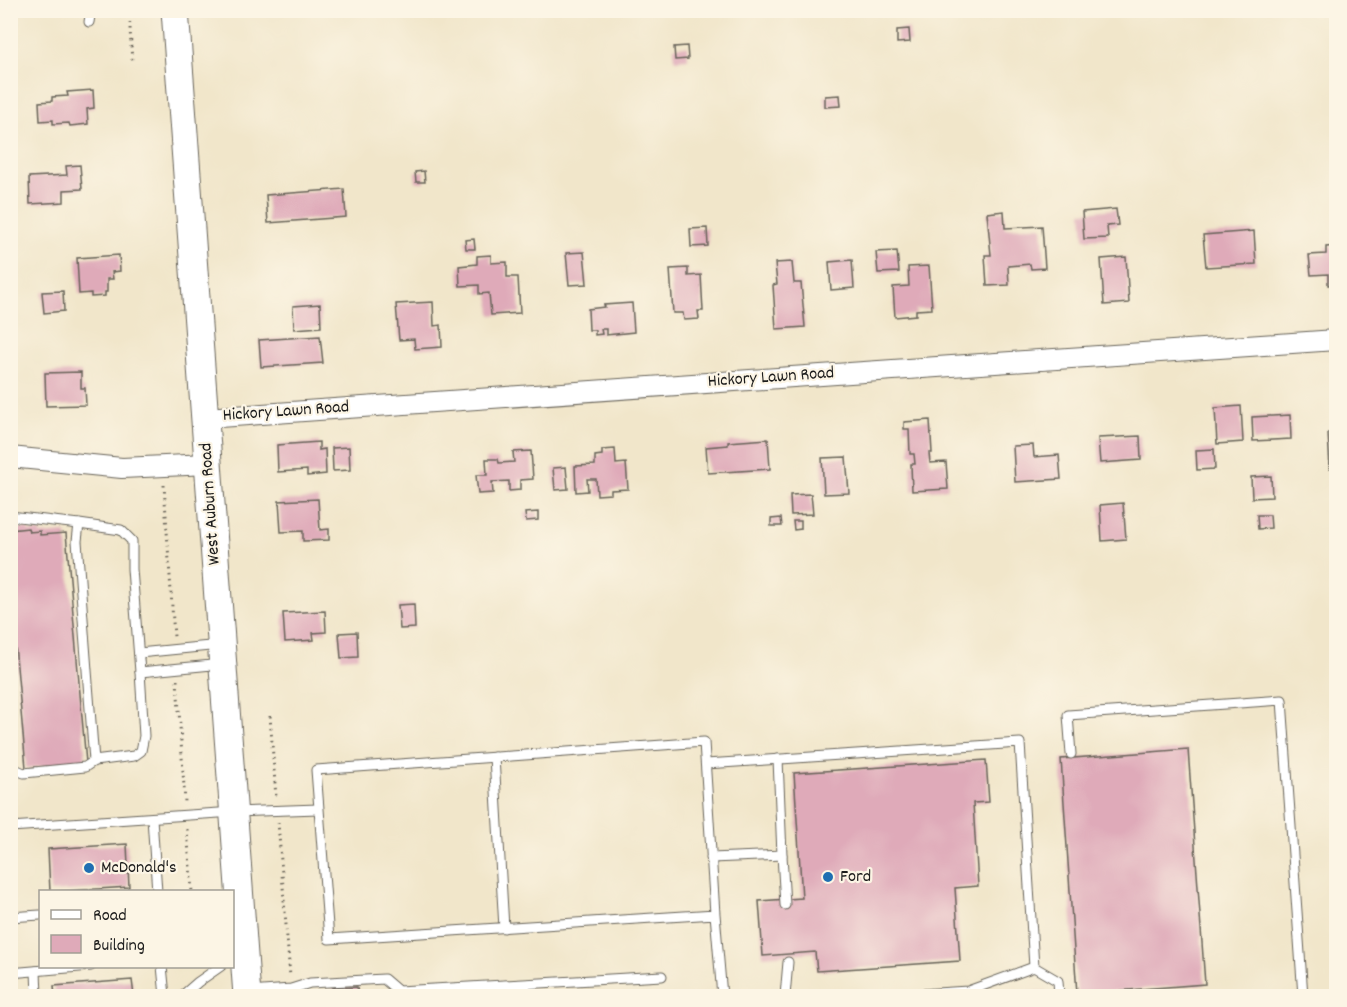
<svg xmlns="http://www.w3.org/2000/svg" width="1347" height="1007" font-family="Dekko,sans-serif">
<rect width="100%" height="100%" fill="#fcf5e5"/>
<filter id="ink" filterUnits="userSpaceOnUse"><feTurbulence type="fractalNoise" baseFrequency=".0167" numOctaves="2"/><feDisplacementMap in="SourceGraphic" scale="12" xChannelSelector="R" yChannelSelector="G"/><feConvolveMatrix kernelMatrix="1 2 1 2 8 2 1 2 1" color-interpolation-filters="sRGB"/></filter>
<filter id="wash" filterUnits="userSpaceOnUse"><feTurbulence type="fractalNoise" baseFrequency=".008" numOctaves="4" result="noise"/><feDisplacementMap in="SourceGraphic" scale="24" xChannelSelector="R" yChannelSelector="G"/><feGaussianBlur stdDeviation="1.35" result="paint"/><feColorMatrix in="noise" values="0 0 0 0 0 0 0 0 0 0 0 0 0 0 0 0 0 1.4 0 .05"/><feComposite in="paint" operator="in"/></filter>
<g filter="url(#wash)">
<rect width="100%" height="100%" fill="#f1e6ca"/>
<g id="blocks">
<g fill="#dfaab9">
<path d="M 909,29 L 910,42 L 897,43 L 897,30 Z"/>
<path d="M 687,46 L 688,59 L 675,60 L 674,47 Z"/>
<path d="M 93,90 L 94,108 L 87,109 L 88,124 L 70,126 L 69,123 L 53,124 L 53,120 L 40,121 L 39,102 L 52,101 L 52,97 L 68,96 L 67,92 Z"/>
<path d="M 840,95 L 841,106 L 825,107 L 825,96 Z"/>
<path d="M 80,165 L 82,189 L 64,190 L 64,202 L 30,204 L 29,177 L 67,175 L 66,166 Z"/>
<path d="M 424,171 L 425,182 L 416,182 L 415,172 Z"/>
<path d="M 344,189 L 346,217 L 268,223 L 266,195 Z"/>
<path d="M 1116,209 L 1118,225 L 1107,226 L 1108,238 L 1084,239 L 1082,212 Z"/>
<path d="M 1004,211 L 1005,228 L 1042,226 L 1045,268 L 1031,269 L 1030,264 L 1008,266 L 1009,285 L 987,286 L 985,255 L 991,255 L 987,213 Z"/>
<path d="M 707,228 L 708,246 L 691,247 L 690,229 Z"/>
<path d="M 1254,231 L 1256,264 L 1206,267 L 1203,235 Z"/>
<path d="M 474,239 L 475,249 L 466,249 L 465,240 Z"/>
<path d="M 1336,246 L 1336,285 L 1328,285 L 1328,274 L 1311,275 L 1309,255 L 1326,254 L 1326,247 Z"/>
<path d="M 897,251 L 899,272 L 878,273 L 876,252 Z"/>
<path d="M 584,252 L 587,284 L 569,285 L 566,253 Z"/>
<path d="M 119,255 L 120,271 L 112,272 L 113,279 L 107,279 L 107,292 L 105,292 L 105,296 L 91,297 L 91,293 L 79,294 L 77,258 Z"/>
<path d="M 491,255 L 491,263 L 507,262 L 507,277 L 518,277 L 520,313 L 491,315 L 489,293 L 479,294 L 479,285 L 460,286 L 459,266 L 477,264 L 477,256 Z"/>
<path d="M 1126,257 L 1129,303 L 1104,305 L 1101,259 Z"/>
<path d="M 852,260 L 854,288 L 831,290 L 829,262 Z"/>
<path d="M 792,262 L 794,283 L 801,283 L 805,327 L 776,329 L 773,285 L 777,284 L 775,263 Z"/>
<path d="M 929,266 L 932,309 L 916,310 L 916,315 L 895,317 L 893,287 L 909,286 L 908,267 Z"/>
<path d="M 688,268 L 688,276 L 701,275 L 703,311 L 698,311 L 699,319 L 684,320 L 683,313 L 673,313 L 670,269 Z"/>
<path d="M 63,291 L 64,311 L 44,313 L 42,292 Z"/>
<path d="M 433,302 L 434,326 L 441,325 L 442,347 L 415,349 L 414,339 L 399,340 L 396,304 Z"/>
<path d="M 632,303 L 634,332 L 606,335 L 606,329 L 601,329 L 602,334 L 595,335 L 595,330 L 589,330 L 588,309 L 605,307 L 604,305 Z"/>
<path d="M 320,304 L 321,327 L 294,329 L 293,306 Z"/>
<path d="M 320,336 L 323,363 L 261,367 L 259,340 Z"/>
<path d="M 81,372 L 81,388 L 85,388 L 86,405 L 46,406 L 45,373 Z"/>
<path d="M 1241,406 L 1243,442 L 1217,444 L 1215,408 Z"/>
<path d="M 1290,415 L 1291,439 L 1253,441 L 1252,417 Z"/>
<path d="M 930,420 L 932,453 L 929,453 L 930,463 L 946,462 L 948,489 L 912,491 L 911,464 L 915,464 L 914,454 L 910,454 L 909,429 L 904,429 L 904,422 Z"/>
<path d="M 1336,432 L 1336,468 L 1330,469 L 1328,433 Z"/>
<path d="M 1140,436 L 1141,460 L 1100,463 L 1098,438 Z"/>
<path d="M 768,439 L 770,469 L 708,473 L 706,447 L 728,445 L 728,442 Z"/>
<path d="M 319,442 L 319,450 L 325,449 L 326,474 L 307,476 L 307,470 L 278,472 L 277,445 Z"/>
<path d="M 1033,445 L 1034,457 L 1059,455 L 1061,479 L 1015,482 L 1013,446 Z"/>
<path d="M 349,447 L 350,470 L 333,471 L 332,448 Z"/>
<path d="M 615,449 L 616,464 L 626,463 L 628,489 L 611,490 L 611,494 L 597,495 L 596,479 L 587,479 L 588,491 L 576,492 L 575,466 L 595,465 L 595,456 L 602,455 L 602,450 Z"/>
<path d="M 1214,449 L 1215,469 L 1197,470 L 1196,450 Z"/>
<path d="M 531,451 L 533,479 L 520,480 L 520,490 L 509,491 L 509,481 L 492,482 L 493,493 L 478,494 L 476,475 L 487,475 L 486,459 L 498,459 L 499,463 L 514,462 L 513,452 Z"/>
<path d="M 846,457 L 849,493 L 824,494 L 822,458 Z"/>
<path d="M 566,467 L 568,489 L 555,490 L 553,468 Z"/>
<path d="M 1271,476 L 1272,497 L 1252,498 L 1251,477 Z"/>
<path d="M 811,494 L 813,514 L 791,515 L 790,495 Z"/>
<path d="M 318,499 L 320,530 L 329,529 L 329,540 L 303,541 L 303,531 L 281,532 L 279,501 Z"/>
<path d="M 1123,503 L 1126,539 L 1102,541 L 1100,505 Z"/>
<path d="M 538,512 L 538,520 L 526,521 L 525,513 Z"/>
<path d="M 1257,515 L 1270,515 L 1271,528 L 1258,529 Z"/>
<path d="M 781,518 L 782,526 L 771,526 L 771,519 Z"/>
<path d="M 793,521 L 801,521 L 801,529 L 794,530 Z"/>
<path d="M 28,528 L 29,532 L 40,531 L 40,535 L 66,533 L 86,763 L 26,768 L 10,588 L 10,530 Z"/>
<path d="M 414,604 L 415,628 L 400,629 L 398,605 Z"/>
<path d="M 325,611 L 326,632 L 313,633 L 314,640 L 285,642 L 283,613 Z"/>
<path d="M 357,632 L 358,657 L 341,658 L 339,633 Z"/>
<path d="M 1188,749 L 1205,984 L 1077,994 L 1061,759 Z"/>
<path d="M 986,760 L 989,802 L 973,803 L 978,886 L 955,888 L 960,961 L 817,971 L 815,952 L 763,956 L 759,901 L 802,898 L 794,773 Z"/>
<path d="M 127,844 L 129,887 L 50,892 L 48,849 Z"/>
<path d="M 132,980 L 134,996 L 55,996 L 54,986 Z"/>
<path d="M 357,987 L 358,996 L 333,996 L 332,988 Z"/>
<path d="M 1046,991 L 1046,996 L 987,996 L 987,995 Z"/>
</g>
</g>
</g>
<g filter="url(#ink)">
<use href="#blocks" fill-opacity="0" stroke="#676359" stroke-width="1.5"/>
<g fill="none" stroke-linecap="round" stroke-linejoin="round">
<g stroke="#676359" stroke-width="11">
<g id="lane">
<path d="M 89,22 L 91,10"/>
<path d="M 10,516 L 79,524"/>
<path d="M 79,524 L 121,530 L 132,541 L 132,569 L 140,672 L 144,736 L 141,751 L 134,756 L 94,761 L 77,541 Z"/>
<path d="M 139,653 L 220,645"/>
<path d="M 140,672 L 222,664"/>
<path d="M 1071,754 L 1068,715 L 1282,700 L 1303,996"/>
<path d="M 494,757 L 504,928"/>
<path d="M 706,764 L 1020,743 L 1034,967"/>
<path d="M 10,767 L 24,773 L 85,767 L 94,761"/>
<path d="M 152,818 L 157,892"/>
<path d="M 10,827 L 234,812 L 318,809"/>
<path d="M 782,855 L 785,905"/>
<path d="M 711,858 L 782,855 L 778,759"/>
<path d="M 715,914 L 329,939 L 316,770 L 704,742 L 715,914 L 722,996"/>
<path d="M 10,917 L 40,915"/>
<path d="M 162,966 L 165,996"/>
<path d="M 36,971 L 37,996"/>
<path d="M 10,973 L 91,966"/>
<path d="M 249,992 L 291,989 L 310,983 L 384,979 L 398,991 L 662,976"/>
<path d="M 182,996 L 198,982 L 221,966"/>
<path d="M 785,996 L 788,962"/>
<path d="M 889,996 L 968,991 L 1034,967 L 1058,981 L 1059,996"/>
<path d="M 1270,996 L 1303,994"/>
</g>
</g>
<g stroke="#676359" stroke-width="22">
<g id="street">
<path d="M 205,418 L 893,370 L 1336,340"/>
<path d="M 10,457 L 122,468 L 208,464"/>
</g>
</g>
<g stroke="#676359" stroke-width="29">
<path id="secondary" d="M 175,10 L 247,996"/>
</g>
<g stroke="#676359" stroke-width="3" stroke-dasharray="1.5 4.5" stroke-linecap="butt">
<path d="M 129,10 L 132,63"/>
<path d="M 164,485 L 174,637"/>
<path d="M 177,680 L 185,802"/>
<path d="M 270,716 L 276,797"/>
<path d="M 278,822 L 290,977"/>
<path d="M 187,829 L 192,892"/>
</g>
<use href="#lane" stroke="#fff" stroke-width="9"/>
<use href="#street" stroke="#fff" stroke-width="20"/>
<use href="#secondary" stroke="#fff" stroke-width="27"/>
</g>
</g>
<g fill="#1f6fb2" stroke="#fcf5e5" stroke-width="2">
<circle cx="89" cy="868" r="6"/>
<circle cx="828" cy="877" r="6"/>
</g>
<g text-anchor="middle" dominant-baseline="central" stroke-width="4.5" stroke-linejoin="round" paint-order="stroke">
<g font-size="18" fill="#1c1c1c" stroke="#fcf5e5">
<text transform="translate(771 378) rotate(-4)">Hickory Lawn Road</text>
<text transform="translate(286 412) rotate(-4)">Hickory Lawn Road</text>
<text transform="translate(211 504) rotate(-94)">West Auburn Road</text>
</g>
<g font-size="18" fill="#1c1c1c" stroke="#fcf5e5" text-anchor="start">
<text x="101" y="868">McDonald's</text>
<text x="840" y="877">Ford</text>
</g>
</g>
<rect width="1347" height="1007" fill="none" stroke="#fcf5e5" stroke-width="36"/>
<rect x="39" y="890" width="195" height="78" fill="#fcf5e5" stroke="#a29e95" stroke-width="1.5"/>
<rect x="51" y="910" width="30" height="9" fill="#ffffff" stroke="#a29e95" stroke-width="1.5"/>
<text x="93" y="920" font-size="18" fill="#1c1c1c">Road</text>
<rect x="51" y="935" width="30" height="18" fill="#dfaab9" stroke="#a29e95" stroke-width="1.5"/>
<text x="93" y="950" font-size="18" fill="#1c1c1c">Building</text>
</svg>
